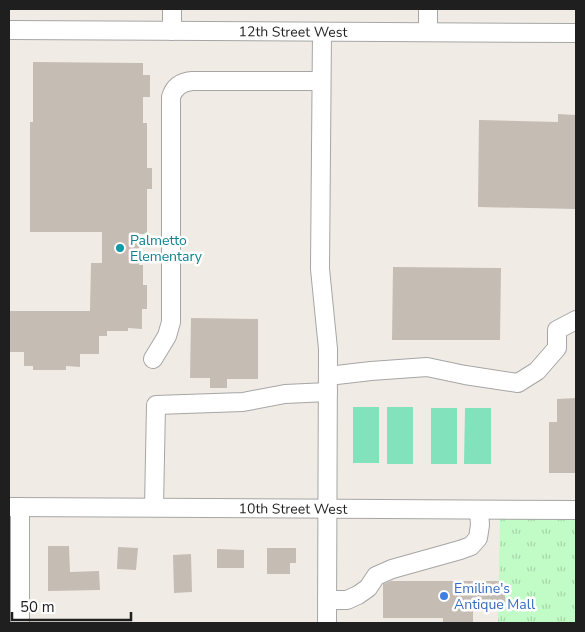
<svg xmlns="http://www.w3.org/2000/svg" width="585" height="632" font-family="'Nunito Sans',sans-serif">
<defs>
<pattern id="park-tufts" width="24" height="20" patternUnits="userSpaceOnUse" patternTransform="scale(1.25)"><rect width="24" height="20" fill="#c1fbc5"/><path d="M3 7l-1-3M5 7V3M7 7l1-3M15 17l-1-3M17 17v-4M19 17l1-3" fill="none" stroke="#a5d7a9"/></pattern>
</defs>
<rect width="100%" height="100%" fill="#f0ece5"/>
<path fill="url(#park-tufts)" d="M 500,519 L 576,519 L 576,623 L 498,623 Z"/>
<g fill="#81e2bb">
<rect x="353" y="407" width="26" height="56"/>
<rect x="387" y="407" width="26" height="57"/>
<rect x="431" y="408" width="26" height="56"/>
<path d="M 465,408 L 491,408 L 491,464 L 464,464 Z"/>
</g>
<g fill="#c5bcb4">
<path d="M 33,62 L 143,63 L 143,75 L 150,75 L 150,97 L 143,97 L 143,123 L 147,123 L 147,168 L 152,168 L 152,189 L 147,189 L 147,234 L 139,234 L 139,265 L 143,265 L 143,285 L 147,285 L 147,309 L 142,309 L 142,329 L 128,328 L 128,331 L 107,331 L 107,336 L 99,336 L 99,354 L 80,354 L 80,367 L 66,366 L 66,370 L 33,370 L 33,366 L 24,366 L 24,352 L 9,352 L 9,311 L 90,311 L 91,263 L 102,263 L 102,232 L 30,232 L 30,122 L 33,122 Z"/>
<path d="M 558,114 L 576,115 L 576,209 L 478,207 L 479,120 L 558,122 Z"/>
<path d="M 393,267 L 501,268 L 500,340 L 392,340 Z"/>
<path d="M 191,318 L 258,319 L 258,379 L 227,379 L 227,388 L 210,388 L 210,378 L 190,378 Z"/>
<path d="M 576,398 L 576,473 L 549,473 L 549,422 L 557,422 L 557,399 Z"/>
<path d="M 48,546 L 69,546 L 70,572 L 99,571 L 100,590 L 48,591 Z"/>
<path d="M 118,547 L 138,548 L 136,570 L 117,569 Z"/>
<path d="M 267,548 L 296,548 L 296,563 L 290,563 L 290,574 L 267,574 Z"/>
<path d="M 217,549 L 244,550 L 244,568 L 217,568 Z"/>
<path d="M 191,554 L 192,592 L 174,593 L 173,555 Z"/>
<path d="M 391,581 L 505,581 L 505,610 L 473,610 L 473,623 L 443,623 L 443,618 L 383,618 L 383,584 Z"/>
</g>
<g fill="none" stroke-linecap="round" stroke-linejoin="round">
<g stroke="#a6a6a6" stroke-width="20">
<g id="minor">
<path id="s1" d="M 9,30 L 576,33"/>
<path d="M 172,31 L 172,9"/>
<path d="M 322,32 L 320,269 L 328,349 L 327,623"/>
<path d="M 428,32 L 428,9"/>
<path d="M 153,359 L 167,336 L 171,322 L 171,97 C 174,87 181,82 192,81 L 321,81"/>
<path d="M 328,376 L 371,371 L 427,367 L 465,375 L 518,383 L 537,371 L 557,348 L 557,330 L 576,320"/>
<path id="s2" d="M 9,507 L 576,510"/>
<path d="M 154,507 L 156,405 L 243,402 L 285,394 L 328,392"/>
<path d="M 327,600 L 347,600 L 358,595 L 368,588 L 376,576 L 392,569 L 460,550 L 471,546 L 478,538 L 480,525 L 479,510"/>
<path d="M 20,623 L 20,507"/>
</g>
</g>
<use href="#minor" stroke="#fff" stroke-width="18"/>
</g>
<circle fill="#0f9aa8" stroke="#fff" stroke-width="2" cx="120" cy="248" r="5"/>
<circle fill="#3f7fe0" stroke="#fff" stroke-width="2" cx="444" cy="596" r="5"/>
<g text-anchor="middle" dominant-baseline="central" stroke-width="5" stroke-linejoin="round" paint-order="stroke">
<g font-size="14" fill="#1f1f1f" stroke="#fff">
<text stroke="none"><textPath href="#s1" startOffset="284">12th Street West</textPath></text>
<text stroke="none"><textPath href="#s2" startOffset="284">10th Street West</textPath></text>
</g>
<g font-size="14" fill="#0d838f" stroke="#fff" text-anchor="start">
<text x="130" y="240">Palmetto<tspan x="130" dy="16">Elementary</tspan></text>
</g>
<g font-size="14" fill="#366cbe" stroke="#fff" text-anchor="start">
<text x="454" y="588">Emiline's<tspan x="454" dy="16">Antique Mall</tspan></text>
</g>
</g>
<rect width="585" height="632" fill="none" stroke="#1f1f1f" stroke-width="20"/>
<path d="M12 612v8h119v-8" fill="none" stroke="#1f1f1f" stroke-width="2.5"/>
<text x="20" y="612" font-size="15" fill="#1f1f1f" stroke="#ffffff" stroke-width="4" paint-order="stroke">50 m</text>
</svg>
